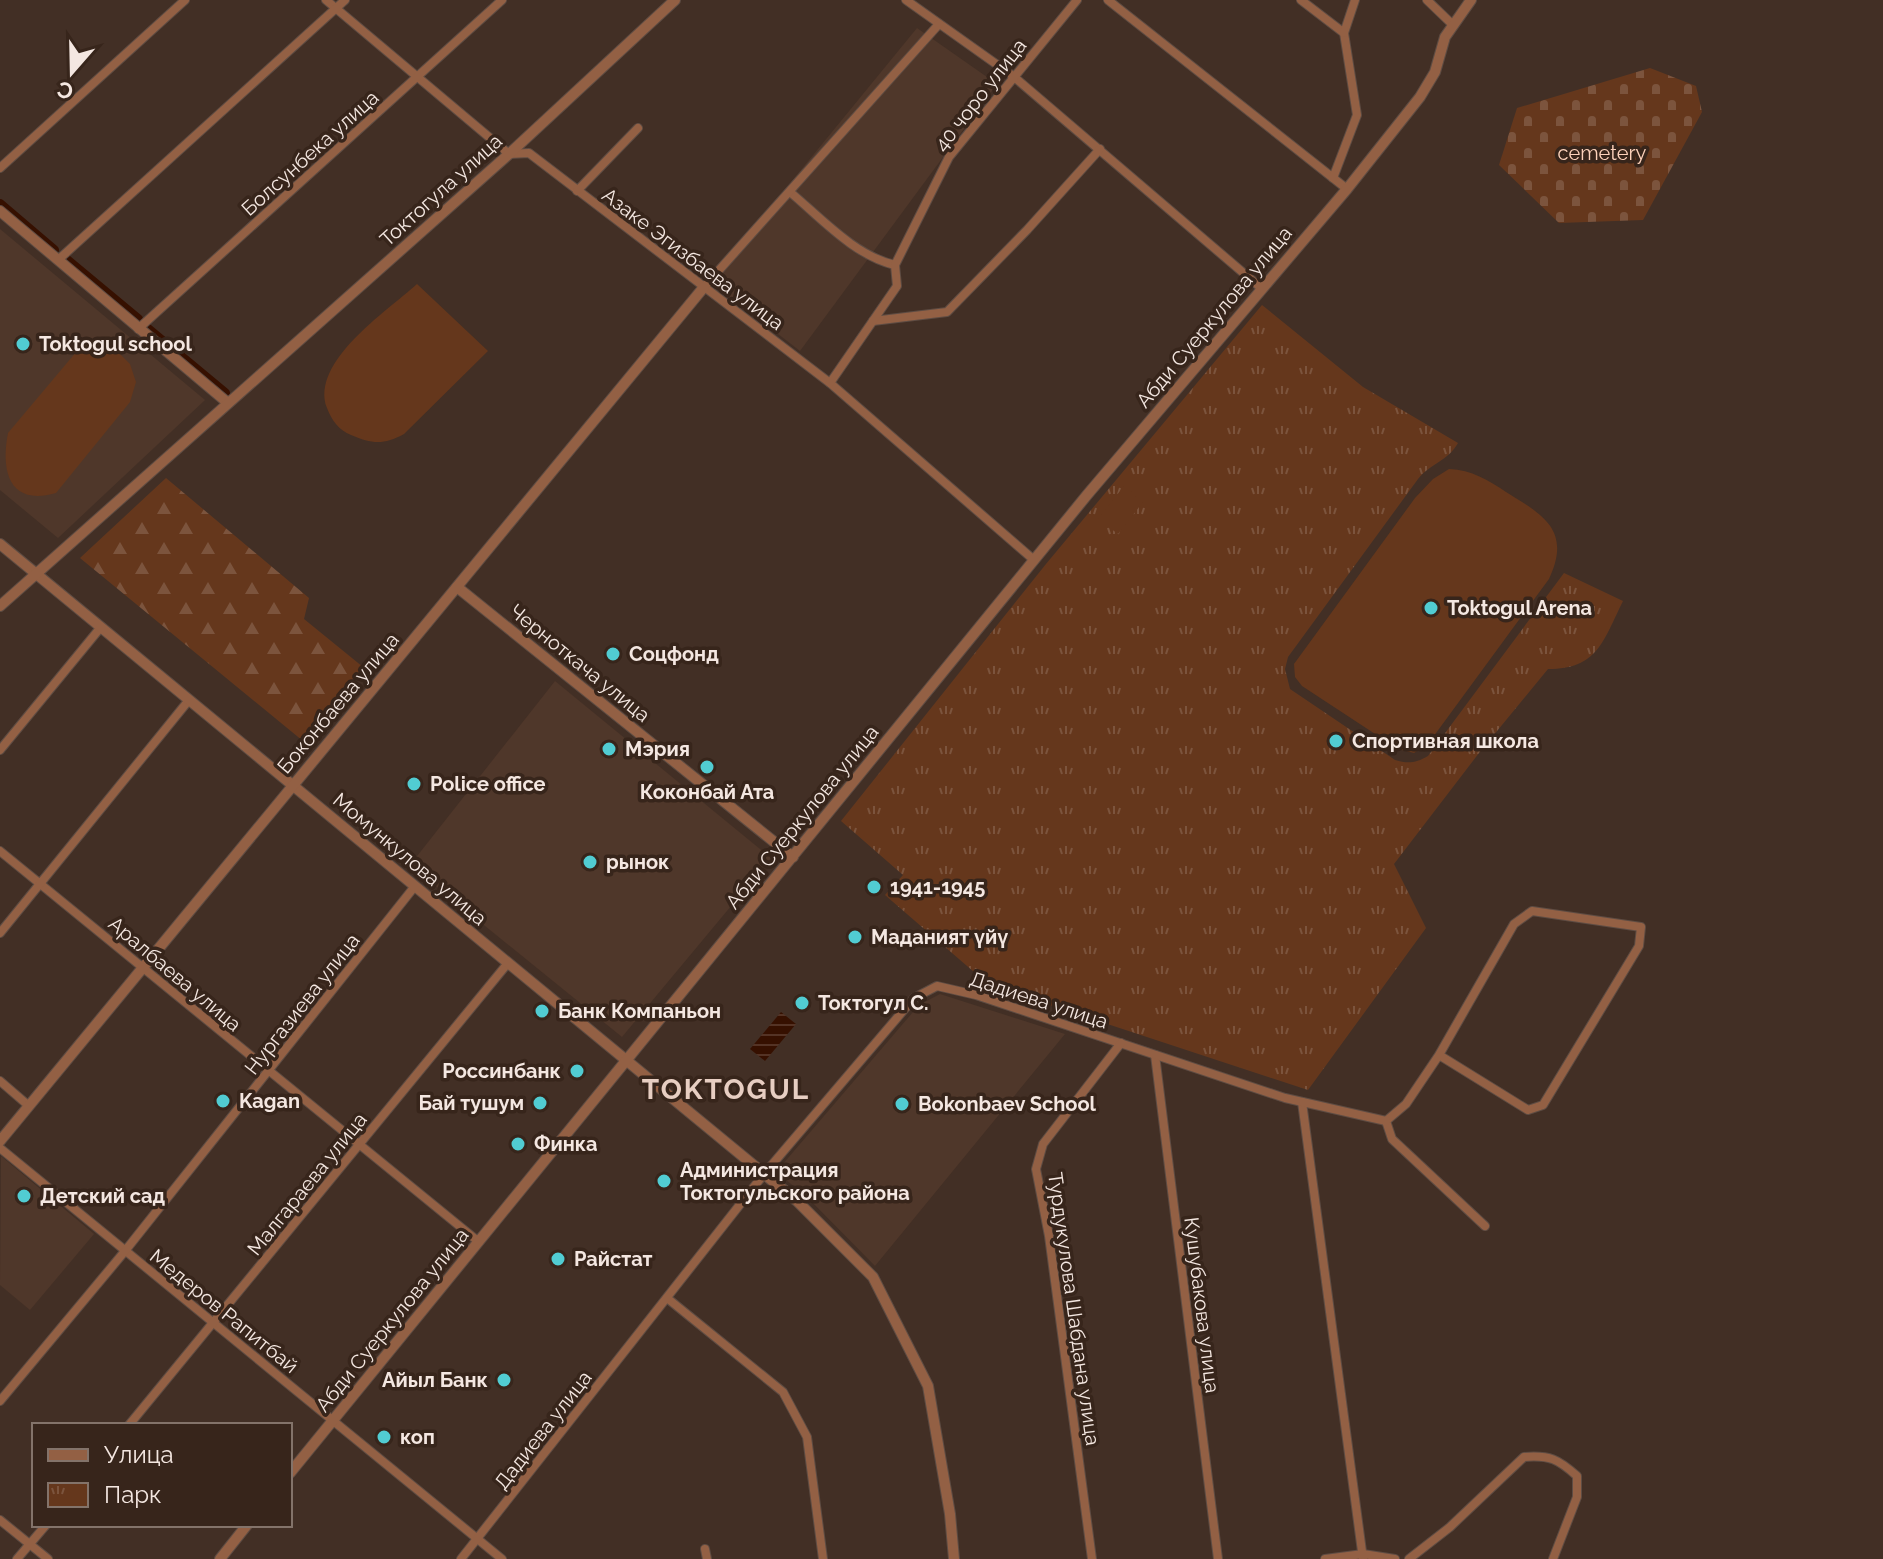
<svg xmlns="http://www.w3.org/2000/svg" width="1883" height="1559" font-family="Raleway,sans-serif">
<defs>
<pattern id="forest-firs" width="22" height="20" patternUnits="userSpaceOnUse" patternTransform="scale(2)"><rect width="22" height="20" fill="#65371c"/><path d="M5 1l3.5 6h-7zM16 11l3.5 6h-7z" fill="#7c543d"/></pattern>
<pattern id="cemetery-stones" width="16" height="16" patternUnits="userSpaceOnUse" patternTransform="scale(2)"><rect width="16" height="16" fill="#65371c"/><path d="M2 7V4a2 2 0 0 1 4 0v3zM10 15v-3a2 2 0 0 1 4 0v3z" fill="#7c543d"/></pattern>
<pattern id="park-tufts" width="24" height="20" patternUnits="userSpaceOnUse" patternTransform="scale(2)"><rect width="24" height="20" fill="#65371c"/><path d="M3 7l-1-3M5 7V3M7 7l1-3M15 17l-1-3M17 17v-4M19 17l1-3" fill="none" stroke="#7c543d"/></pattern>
<pattern id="water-rules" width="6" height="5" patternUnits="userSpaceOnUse" patternTransform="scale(2)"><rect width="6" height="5" fill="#361000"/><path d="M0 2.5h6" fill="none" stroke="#543325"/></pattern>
</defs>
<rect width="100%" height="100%" fill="#422f25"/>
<g fill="#4f372a">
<path d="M 917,28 L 997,84 L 800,351 L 710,281 Z"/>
<path d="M 0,229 L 205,400 L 58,538 L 0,490 Z"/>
<path d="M 555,681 L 771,858 L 622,1037 L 410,865 Z"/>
<path d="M 940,994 L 1065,1034 L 875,1266 L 806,1196 L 776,1172 L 919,1005 Z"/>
<path d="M 1,1156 L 94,1234 L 30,1310 L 0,1285 Z"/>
</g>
<path fill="url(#forest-firs)" d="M 166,478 L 309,598 L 304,619 L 363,667 L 303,741 L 80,558 Z"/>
<path fill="url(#cemetery-stones)" d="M 1650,68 L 1696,86 L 1702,112 L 1643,220 L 1559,223 L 1499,165 L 1517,108 Z"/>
<path fill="url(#park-tufts)" d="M 1262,305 L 1363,387 L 1458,443 C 1447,462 1432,462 1418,479 L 1288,657 L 1285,669 L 1290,689 L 1395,760 C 1408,764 1416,763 1428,756 L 1564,573 L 1623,601 C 1603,641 1598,669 1548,669 L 1479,753 L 1394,864 L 1426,928 L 1308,1090 L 989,985 L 885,895 L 903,875 L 841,821 L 1046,564 Z"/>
<g fill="#65371c">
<path d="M 417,284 L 488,351 L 404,434 C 384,445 372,444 351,435 C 339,430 332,421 327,408 C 310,362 386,312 417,284 Z"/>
<path d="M 100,346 L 118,352 L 130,364 L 136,382 L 130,402 L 56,493 C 11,506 0,474 8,433 L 77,351 Z"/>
<path d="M 1449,469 C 1472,470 1488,480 1506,492 C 1543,515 1572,530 1549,579 L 1428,744 L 1414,753 L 1398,749 L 1302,686 L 1295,677 L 1294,664 L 1415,498 L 1433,479 Z"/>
<path d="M 1124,486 L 1143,502 L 1118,534 L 1098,519 Z"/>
</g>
<path fill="url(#water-rules)" d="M 781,1012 L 796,1024 L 765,1061 L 750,1049 Z"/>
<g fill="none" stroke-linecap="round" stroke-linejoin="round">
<g stroke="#361000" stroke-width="10">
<path d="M 0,204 L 54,250"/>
<path d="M 67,260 L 138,319"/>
<path d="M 148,329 L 225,393"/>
</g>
<g stroke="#5e4c43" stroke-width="10">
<g id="minor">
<path d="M 326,0 L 509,154 L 529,153 L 830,383 L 1034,560"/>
<path d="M 906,0 L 1013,76 L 1261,288"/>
<path d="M 1108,0 L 1347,189"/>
<path d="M 1301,0 L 1344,33 L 1357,115 L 1333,178"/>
<path d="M 1427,0 L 1453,25"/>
<path d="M 1344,33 L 1355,0"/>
<path d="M 0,168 L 185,0"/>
<path d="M 577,191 L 638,128"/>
<path d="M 790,192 C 821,218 855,256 895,265"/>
<path d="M 58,260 L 345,0"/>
<path d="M 704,287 L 939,24"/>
<path d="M 873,321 L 947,312 L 1027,230 L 1100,149"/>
<path d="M 138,329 L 502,0"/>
<path d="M 830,383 L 897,286 L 895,265 L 949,157 L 1077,0"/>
<path d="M 0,750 L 101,627"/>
<path d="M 0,851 L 479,1242"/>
<path d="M 0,933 L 189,700"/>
<path d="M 1155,1055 L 1218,1559"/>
<path d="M 0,1081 L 29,1106"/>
<path d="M 1302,1102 L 1363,1559"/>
<path d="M 1386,1121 L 1406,1104 L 1439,1055 L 1514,924 L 1532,911 L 1641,927 L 1639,946 L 1543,1105 L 1528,1110 L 1439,1055"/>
<path d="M 1386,1121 L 1392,1139 L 1485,1226"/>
<path d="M 0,1148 L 502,1559"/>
<path d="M 667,1298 L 783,1392 L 807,1437 L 823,1559"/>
<path d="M 0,1401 L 125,1251 L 415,886"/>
<path d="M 129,1425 L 508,963"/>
<path d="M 0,1520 L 48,1559"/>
<path d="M 705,1549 L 707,1559"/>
<path d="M 17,1559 L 46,1525"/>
<path d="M 461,1559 L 764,1174 L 914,998 L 937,986 L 976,995 L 1285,1098 L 1386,1121"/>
<path d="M 1092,1559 L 1049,1236 L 1036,1169 L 1043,1144 L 1121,1043"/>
<path d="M 1325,1559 L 1363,1554 L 1395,1559"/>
<path d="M 1409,1559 L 1450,1527 L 1524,1457 C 1550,1455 1558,1459 1577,1476 L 1577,1497 L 1553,1559"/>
</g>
</g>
<g stroke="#5e4c43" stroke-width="12">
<g id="tertiary">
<path d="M 0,211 L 228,403"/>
<path d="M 0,544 L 797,1201 L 873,1277 L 928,1386 L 950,1514 L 954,1559"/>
<path d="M 457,587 L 793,857"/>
<path d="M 0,606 L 509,154 L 675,0"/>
<path d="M 0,1141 L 704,287"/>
<path d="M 290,1473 L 1087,495 L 1347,189 L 1420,97 L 1435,72 L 1445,37 L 1471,0"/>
<path d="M 220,1559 L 247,1525"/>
</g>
</g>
<use href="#minor" stroke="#936044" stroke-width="8"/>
<use href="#tertiary" stroke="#936044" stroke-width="10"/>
</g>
<g fill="#51ccd2" stroke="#37251b" stroke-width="3">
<circle cx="23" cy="344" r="8"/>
<circle cx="1431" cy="608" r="8"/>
<circle cx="613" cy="654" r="8"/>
<circle cx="1336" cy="741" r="8"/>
<circle cx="609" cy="749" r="8"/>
<circle cx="707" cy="767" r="8"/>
<circle cx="414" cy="784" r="8"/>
<circle cx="590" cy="862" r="8"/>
<circle cx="874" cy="887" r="8"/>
<circle cx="855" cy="937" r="8"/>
<circle cx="802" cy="1003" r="8"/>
<circle cx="542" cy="1011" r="8"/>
<circle cx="577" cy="1071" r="8"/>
<circle cx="223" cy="1101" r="8"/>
<circle cx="540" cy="1103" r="8"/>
<circle cx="902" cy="1104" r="8"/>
<circle cx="518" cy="1144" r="8"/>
<circle cx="664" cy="1181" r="8"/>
<circle cx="24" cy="1196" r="8"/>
<circle cx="558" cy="1259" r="8"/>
<circle cx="504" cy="1380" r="8"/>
<circle cx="384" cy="1437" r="8"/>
</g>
<g text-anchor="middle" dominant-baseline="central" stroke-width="7" stroke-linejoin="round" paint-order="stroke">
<g font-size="20" fill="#f4e7e1" stroke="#37251b">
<text transform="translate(980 95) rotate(-52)">40 чоро улица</text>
<text transform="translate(310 153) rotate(-42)">Болсунбека улица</text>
<text transform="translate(441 190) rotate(-42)">Токтогула улица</text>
<text transform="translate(693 259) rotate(37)">Азаке Эгизбаева улица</text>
<text transform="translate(1214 317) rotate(-50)">Абди Суеркулова улица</text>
<text transform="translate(580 663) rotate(39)">Черноткача улица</text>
<text transform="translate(338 703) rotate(-50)">Боконбаева улица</text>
<text transform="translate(802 817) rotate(-51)">Абди Суеркулова улица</text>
<text transform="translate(410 859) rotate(40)">Момункулова улица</text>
<text transform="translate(175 974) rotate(40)">Аралбаева улица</text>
<text transform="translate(1039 1000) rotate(18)">Дадиева улица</text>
<text transform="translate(302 1004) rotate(-52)">Нургазиева улица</text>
<text transform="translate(307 1184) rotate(-51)">Малгараева улица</text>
<text transform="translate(1202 1305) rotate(83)">Кушубакова улица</text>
<text transform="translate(1074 1309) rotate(82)">Турдукулова Шабдана улица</text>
<text transform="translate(224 1311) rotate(39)">Медеров Рапитбай</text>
<text transform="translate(392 1320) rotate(-51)">Абди Суеркулова улица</text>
<text transform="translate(543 1430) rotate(-52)">Дадиева улица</text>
</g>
<g font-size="20" fill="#fdd2bb" stroke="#37251b">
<text x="1602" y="153">cemetery</text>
</g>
<g font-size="20" font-weight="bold" fill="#f4e7e1" stroke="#37251b" text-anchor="start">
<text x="39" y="344">Toktogul school</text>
<text x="1447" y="608">Toktogul Arena</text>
<text x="629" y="654">Соцфонд</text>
<text x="1352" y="741">Спортивная школа</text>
<text x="625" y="749">Мэрия</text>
<text x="430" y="784">Police office</text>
<text x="707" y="792" text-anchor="middle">Коконбай Ата</text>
<text x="606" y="862">рынок</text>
<text x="890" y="887">1941-1945</text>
<text x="871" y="937">Маданият үйү</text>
<text x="818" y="1003">Токтогул С.</text>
<text x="558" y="1011">Банк Компаньон</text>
<text x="561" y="1071" text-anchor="end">Россинбанк</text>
<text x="239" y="1101">Kagan</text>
<text x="524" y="1103" text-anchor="end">Бай тушум</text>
<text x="918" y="1104">Bokonbaev School</text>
<text x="534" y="1144">Финка</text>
<text x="680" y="1170">Администрация<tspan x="680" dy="23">Токтогульского района</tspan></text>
<text x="40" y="1196">Детский сад</text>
<text x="574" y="1259">Райстат</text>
<text x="488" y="1380" text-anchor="end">Айыл Банк</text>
<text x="400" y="1437">коп</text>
</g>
<g font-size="28" font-weight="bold" letter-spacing="2" fill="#e7cec2" stroke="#37251b">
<text x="726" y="1089">TOKTOGUL</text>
</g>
</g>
<rect x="32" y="1423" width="260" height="104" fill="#37251b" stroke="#83736a" stroke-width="2"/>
<rect x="48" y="1449" width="40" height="12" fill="#936044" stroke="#83736a" stroke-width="2"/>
<text x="104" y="1463" font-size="24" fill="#f4e7e1">Улица</text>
<rect x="48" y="1483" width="40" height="24" fill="url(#park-tufts)" stroke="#83736a" stroke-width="2"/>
<text x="104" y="1503" font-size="24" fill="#f4e7e1">Парк</text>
<g transform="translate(72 72) rotate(200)" stroke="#37251b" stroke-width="6" paint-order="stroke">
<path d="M0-6L14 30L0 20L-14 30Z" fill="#f4e7e1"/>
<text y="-12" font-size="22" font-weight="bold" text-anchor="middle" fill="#f4e7e1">С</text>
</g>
</svg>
